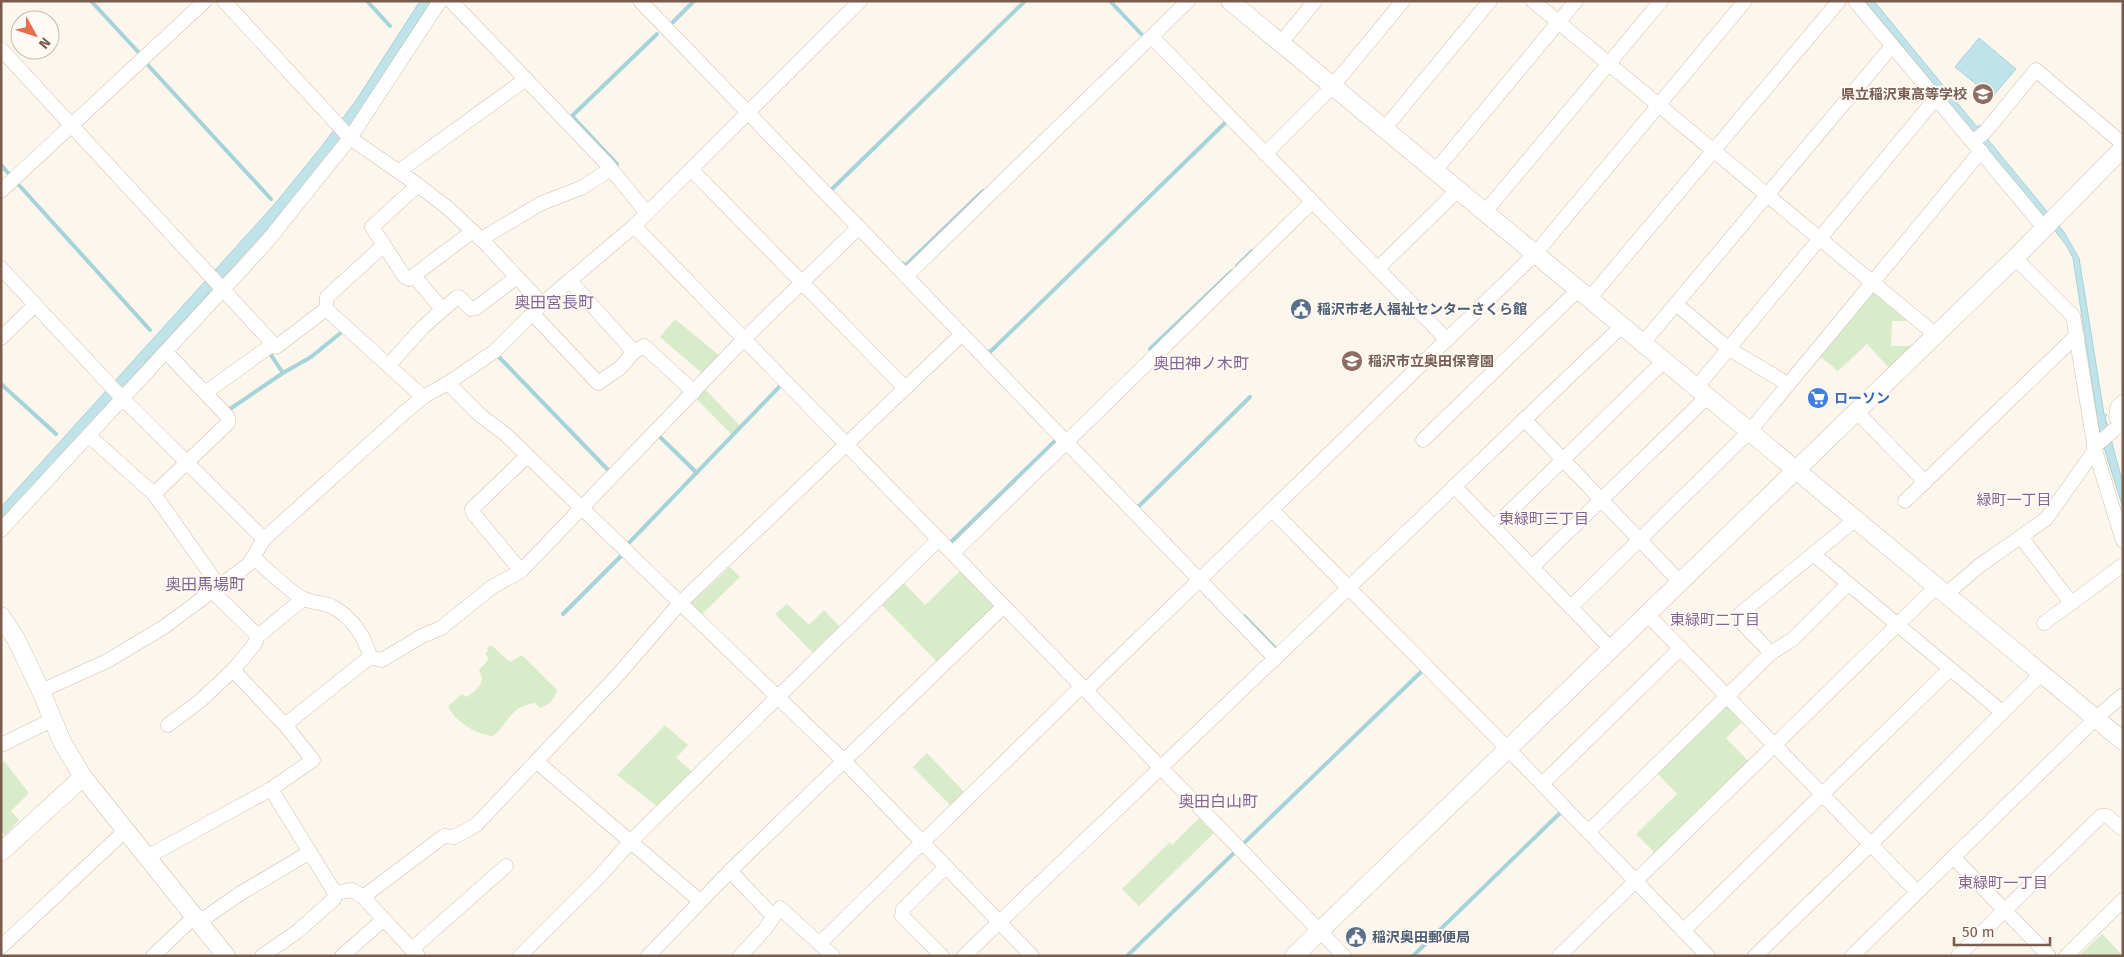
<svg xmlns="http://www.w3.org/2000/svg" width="2124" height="957" font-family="'Fira Sans','Noto Sans JP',sans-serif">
<rect width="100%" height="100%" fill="#fdf6ec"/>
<g fill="#d8ecc9">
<path d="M 1876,292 L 1910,321 L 1892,321 L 1891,346 L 1912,346 L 1890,369 L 1867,344 L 1838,371 L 1818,355 L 1870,294 Z"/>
<path d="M 675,319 L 720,356 L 704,375 L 660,337 Z"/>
<path d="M 704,388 L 740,426 L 732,435 L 695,397 Z"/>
<path d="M 730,567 L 740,577 L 701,615 L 690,604 Z"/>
<path d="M 960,571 L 997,609 L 939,664 L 880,603 L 902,581 L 925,605 Z"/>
<path d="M 787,604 L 809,625 L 824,610 L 842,629 L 815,655 L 775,614 Z"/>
<path d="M 491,645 L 510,662 L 522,655 L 557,690 C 555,699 549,705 540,708 L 535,703 C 509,707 510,722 493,736 C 477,735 454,721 448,706 L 462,694 L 466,697 C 472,694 482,686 482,678 C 481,675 480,673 479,670 L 489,659 L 485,654 L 488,651 L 487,648 Z"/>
<path d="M 1722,706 L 1729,706 L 1743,721 L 1726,738 L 1749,762 L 1656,854 L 1636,834 L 1677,794 L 1656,772 Z"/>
<path d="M 665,725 L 688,745 L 676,758 L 694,773 L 658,807 L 617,775 Z"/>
<path d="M 927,753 L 967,795 L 953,808 L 913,767 Z"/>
<path d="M 4,761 L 29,793 L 11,811 L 19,820 L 5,835 L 1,831 L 1,764 Z"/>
<path d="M 1199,818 L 1214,833 L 1139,906 L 1122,889 L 1170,842 L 1172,845 Z"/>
<path d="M 2102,934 L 2123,956 L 2079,956 Z"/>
</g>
<g fill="#bfe3e8" stroke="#a5d3da">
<path d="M 420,1 L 431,1 L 352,123 L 313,174 L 267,229 L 1,521 L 1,507 L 273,206 L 322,146 L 357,99 Z"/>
<path d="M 1865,1 L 1874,1 L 1977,127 L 1980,125 L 1985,136 L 2064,232 L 2079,258 L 2104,414 L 2107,415 L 2105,417 L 2123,484 L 2123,508 L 2100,435 L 2073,258 L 2066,245 L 2049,223 Z"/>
<path d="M 1979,38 L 2016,69 L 1992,97 L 1955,67 Z"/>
</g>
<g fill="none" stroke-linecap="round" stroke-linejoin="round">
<g stroke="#a5d3da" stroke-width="4">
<path d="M 91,1 L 141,55"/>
<path d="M 367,1 L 390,26"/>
<path d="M 1110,1 L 1144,37 L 1142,39"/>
<path d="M 671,24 L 694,1"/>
<path d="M 146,63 L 271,199"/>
<path d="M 617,164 L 572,116 L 657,34"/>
<path d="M 1,165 L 10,175"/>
<path d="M 18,184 L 150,330"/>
<path d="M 831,190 L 1025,1"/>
<path d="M 902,263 L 905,266 L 983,191"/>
<path d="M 1237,266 L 1252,251"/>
<path d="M 1150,349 L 1232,271"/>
<path d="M 987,351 L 989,353 L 1225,123"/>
<path d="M 269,352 L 283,373"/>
<path d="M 499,357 L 610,472"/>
<path d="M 1,384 L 56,434"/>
<path d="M 227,411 L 283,373 L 311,357 L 343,331"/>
<path d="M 660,437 L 697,473"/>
<path d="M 1138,507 L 1250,397"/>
<path d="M 951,542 L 1057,439"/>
<path d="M 626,546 L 782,384"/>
<path d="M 563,614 L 622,555"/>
<path d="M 1244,616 L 1276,649"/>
<path d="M 1243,844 L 1423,670"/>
<path d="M 1127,956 L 1235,852"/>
<path d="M 1413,956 L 1561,812 L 1563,814"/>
</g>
<g stroke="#d1beb0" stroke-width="15">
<g id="minor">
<path d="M 224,1 L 350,138 L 418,185 L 449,209 L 488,246 L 542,304"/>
<path d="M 451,1 L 606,163 L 647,213"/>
<path d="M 640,1 L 1275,658"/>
<path d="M 1533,1 L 1936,335"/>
<path d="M 1855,1 L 2045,229"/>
<path d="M 1152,37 L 1447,340"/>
<path d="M 1280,44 L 1315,1"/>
<path d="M 1,49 L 276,347 L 326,309 L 423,397"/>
<path d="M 1384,129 L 1490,1"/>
<path d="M 1973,142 L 1985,132 L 2036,70 L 2123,144"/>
<path d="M 1265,154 L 1332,87 L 1403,1"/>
<path d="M 691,169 L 905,388"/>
<path d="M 399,171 L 526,79"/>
<path d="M 1435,171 L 1576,1"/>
<path d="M 418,185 L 372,227 L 404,276 L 409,279 L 473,231"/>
<path d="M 1,191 L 205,1"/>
<path d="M 1485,212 L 1661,1"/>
<path d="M 634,226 L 1344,956"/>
<path d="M 481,239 L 542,203 L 581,188 L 611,169"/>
<path d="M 2015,258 L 2073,316 L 2095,450 L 2123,541"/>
<path d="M 1,268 L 123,399 L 264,539"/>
<path d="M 1377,269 L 1458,190"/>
<path d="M 414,276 L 442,309"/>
<path d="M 906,276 L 1188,1"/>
<path d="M 570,281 L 634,352 L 644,346 L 694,392"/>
<path d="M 1589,299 L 1839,1"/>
<path d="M 1676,304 L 1729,349 L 1788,384"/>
<path d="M 326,309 L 327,297 L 384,245"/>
<path d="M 533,314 L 598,383 L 620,368 L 634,352"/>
<path d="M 1,338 L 35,305"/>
<path d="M 1643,343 L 1892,46"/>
<path d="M 389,365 L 423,327 L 456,298 L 459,297 L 471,309 L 476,308 L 517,277"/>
<path d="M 448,383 L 481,416 L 505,434 L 844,761 L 1032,956"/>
<path d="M 1696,388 L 1936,98"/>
<path d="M 205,393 L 273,344"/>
<path d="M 2123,402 L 2118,406 L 2116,417 L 2123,423"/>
<path d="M 1857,412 L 1925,482"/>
<path d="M 1524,419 L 1681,583"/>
<path d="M 89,436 L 154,494 L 219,586"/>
<path d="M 1423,440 L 1578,290"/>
<path d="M 2094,447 L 2123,422"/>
<path d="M 1454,486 L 1612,650"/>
<path d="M 154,494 L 228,423 L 228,417 L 166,352"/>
<path d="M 1905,501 L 2077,335"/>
<path d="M 1272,510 L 1509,750 L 1708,956"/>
<path d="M 1494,527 L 1664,361"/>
<path d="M 1,530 L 265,244 L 350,138 L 440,1"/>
<path d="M 2021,537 L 2071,603"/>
<path d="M 953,553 L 1312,202"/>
<path d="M 1813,554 L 2002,712"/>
<path d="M 253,557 C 264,567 292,594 304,599 C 312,603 322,602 331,606 C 351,616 365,636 370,657"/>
<path d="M 1532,567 L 1707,397"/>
<path d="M 521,571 L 473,513 L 472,509 L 527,456"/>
<path d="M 212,591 L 258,636"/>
<path d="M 1945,595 L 1979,566 L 2046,519 L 2095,450"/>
<path d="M 1571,607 L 1749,432 L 1981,151"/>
<path d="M 1648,615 L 1917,892"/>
<path d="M 2044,623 L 2123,565"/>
<path d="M 1771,653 L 1742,623 L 1741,613 L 1855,520"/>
<path d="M 233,670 L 254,645 L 258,636 L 303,599"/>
<path d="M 1086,690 L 1535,254 L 1745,1"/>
<path d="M 41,691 L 107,661 L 164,627 L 249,564 L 264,539 L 405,412 L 423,397 L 448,383 L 495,351 L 542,304 L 634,226 L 860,1"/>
<path d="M 285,725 L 370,657 L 382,660 L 422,636 L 441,628 L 492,587 L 521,571 L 744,339 L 859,227"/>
<path d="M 1,745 L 52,720"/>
<path d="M 537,762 L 700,901"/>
<path d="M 1542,784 L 1681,648"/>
<path d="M 271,789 L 335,893 L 352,890 L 363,897 L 418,956"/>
<path d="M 1588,832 L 1771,653 L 1793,639 L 1848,584"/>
<path d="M 147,857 L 271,789 L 313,760 L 285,725 L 233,670 L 200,701 L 168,725"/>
<path d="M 1953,857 L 2049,956"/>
<path d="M 730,871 L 1004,606"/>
<path d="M 363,897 L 444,836 L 454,837 L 476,825 L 617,676 L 680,603 L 962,334"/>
<path d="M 199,922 L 241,893 L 310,852"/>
<path d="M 1683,931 L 1950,669"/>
<path d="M 820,943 L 1082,686"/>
<path d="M 1,947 L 126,830"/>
<path d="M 412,949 L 506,866"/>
<path d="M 153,956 L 195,916"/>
<path d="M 262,956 L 298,931 L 334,899 L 335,893"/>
<path d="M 342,956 L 384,919"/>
<path d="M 520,956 L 599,877 L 631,841 L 939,539"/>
<path d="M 648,956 L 730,871 L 773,916"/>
<path d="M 740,956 L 765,929 L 780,908 L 833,956"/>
<path d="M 942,956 L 902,916 L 903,909 L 946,867"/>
<path d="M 964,956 L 1622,326"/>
<path d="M 1559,956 L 1936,587"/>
<path d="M 1755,956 L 1871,844 L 2041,674"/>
<path d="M 1852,956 L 2095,719 L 2123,695"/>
<path d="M 1958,956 L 2101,816 L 2107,816 L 2123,829"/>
<path d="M 2066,956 L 2123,900"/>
</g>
</g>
<g stroke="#d1beb0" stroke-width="19">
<g id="tertiary">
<path d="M 1230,1 L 2123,741"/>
<path d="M 1,616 L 16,639 L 41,691 L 62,742 L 83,777 L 226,956"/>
<path d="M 1,852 L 83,777"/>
<path d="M 1294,956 L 2015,258 L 2123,148"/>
</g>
</g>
<use href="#minor" stroke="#fff" stroke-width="14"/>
<use href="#tertiary" stroke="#fff" stroke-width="18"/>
</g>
<defs>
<g id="school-disc" transform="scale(1.125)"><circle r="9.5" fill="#8d6e63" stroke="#fffaf3"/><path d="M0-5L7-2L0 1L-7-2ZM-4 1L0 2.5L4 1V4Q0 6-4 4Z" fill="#fff"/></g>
<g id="civic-disc" transform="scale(1.125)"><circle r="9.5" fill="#5c6f8a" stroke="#fffaf3"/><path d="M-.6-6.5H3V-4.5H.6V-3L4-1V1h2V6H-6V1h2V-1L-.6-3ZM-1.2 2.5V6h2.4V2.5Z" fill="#fff"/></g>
<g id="supermarket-disc" transform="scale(1.125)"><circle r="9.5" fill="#3f7fe0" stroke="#fffaf3"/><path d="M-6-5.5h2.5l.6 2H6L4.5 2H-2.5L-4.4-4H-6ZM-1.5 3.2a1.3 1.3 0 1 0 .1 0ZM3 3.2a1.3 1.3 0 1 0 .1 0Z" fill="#fff"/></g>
</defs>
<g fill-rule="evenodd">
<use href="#school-disc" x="1983" y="94"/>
<use href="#civic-disc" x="1301" y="309"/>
<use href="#school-disc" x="1352" y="361"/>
<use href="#supermarket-disc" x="1818" y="398"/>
<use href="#civic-disc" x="1356" y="937"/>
</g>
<g text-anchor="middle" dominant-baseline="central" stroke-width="4" stroke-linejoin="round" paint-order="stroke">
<g font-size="14" font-weight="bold" fill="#785e54" stroke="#fffaf3" text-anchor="end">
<text x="1967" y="94">県立稲沢東高等学校</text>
<text x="1368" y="361" text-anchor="start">稲沢市立奥田保育園</text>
</g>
<g font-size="14" font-weight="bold" fill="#4e5e75" stroke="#fffaf3" text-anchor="start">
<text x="1317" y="309">稲沢市老人福祉センターさくら館</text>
<text x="1372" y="937">稲沢奥田郵便局</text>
</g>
<g font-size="14" font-weight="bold" fill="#366cbe" stroke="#fffaf3" text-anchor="start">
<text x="1834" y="398">ローソン</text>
</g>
<g font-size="15" fill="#846695" stroke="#fffaf3">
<text x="2014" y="500">緑町一丁目</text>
<text x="1544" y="519">東緑町三丁目</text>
<text x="1715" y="620">東緑町二丁目</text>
<text x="2003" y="883">東緑町一丁目</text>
</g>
<g font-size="16" fill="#846695" stroke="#fffaf3">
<text x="554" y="302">奥田宮長町</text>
<text x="1201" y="363">奥田神ノ木町</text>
<text x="205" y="584">奥田馬場町</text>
<text x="1218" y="801">奥田白山町</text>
</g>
</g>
<rect width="2124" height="957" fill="none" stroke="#7a5c4d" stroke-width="5"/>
<g transform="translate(35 35) rotate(130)"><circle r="24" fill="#fffaf3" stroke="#cabbb1"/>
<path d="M0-4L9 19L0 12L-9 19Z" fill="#e76f51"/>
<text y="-8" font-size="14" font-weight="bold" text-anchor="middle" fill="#7a5c4d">N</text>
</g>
<path d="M1954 937v8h96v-8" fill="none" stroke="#7a5c4d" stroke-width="2.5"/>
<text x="1962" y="937" font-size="15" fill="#7a5c4d" stroke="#fffaf3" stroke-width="4" paint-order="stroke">50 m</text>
</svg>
